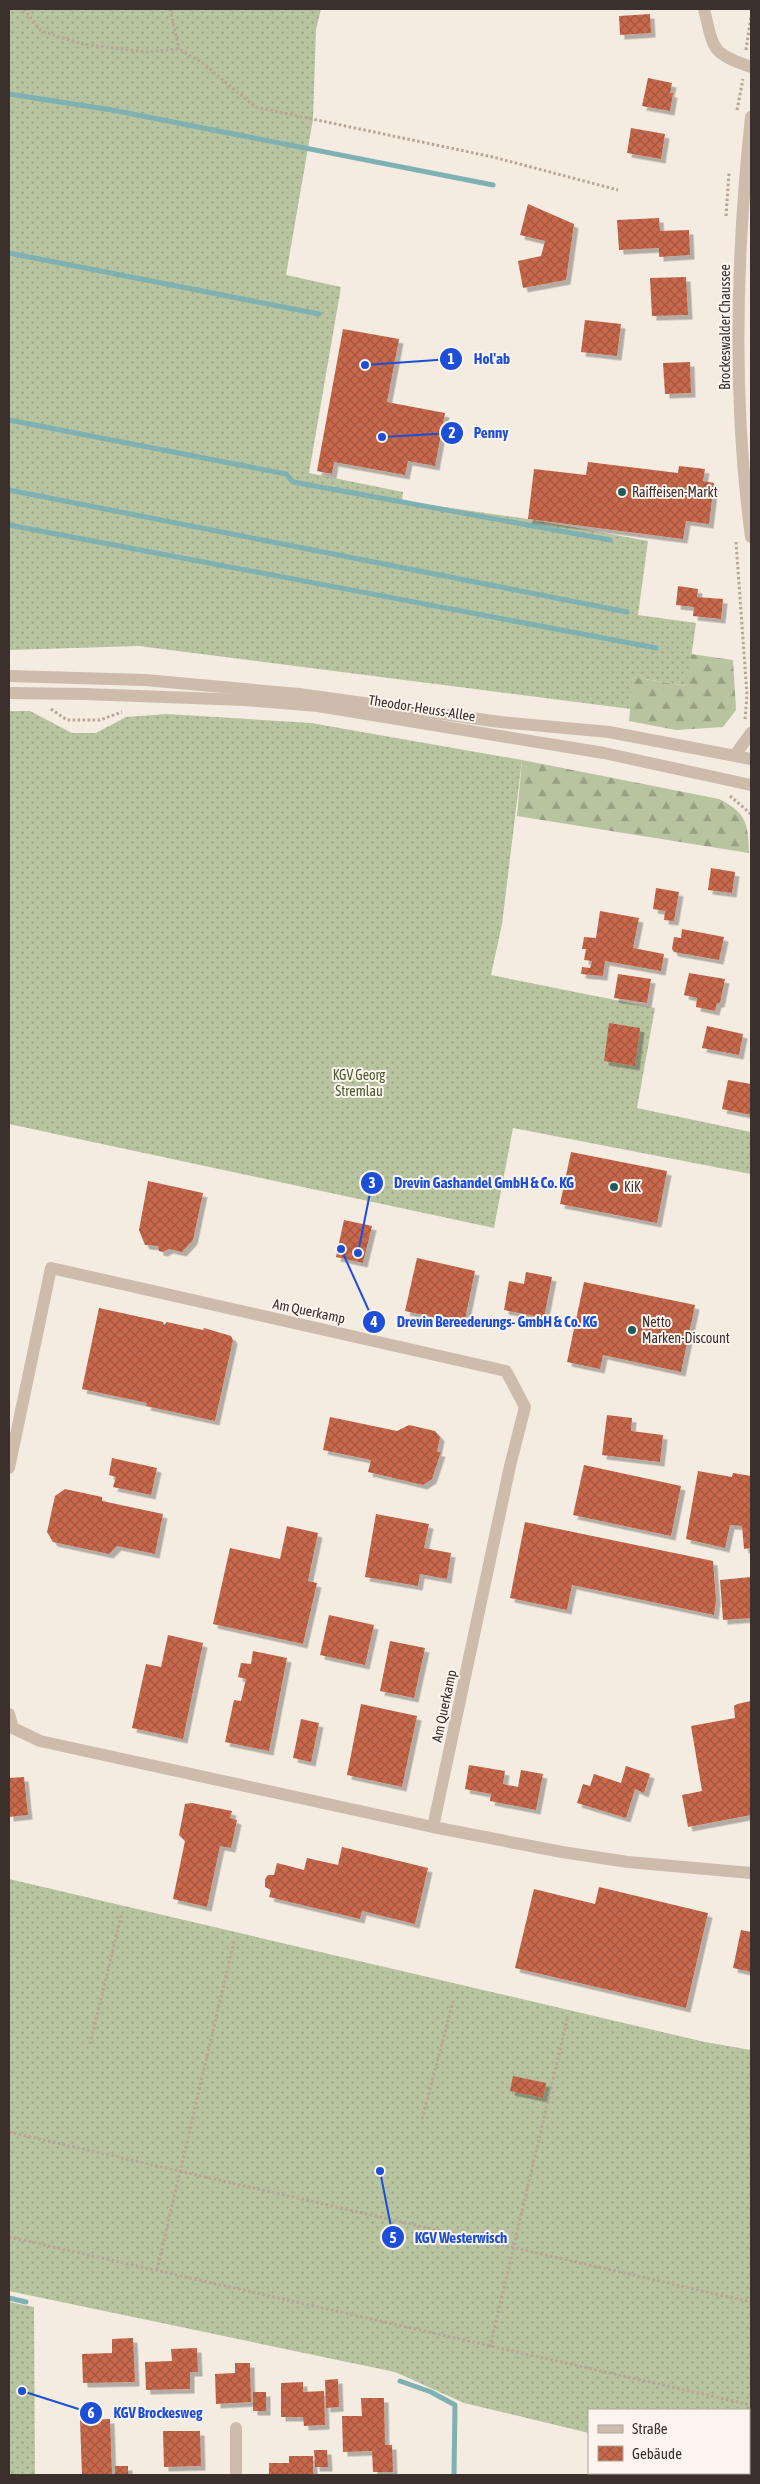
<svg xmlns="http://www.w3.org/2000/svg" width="760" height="2484" font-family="'Asap Condensed',sans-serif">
<defs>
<pattern id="grass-dots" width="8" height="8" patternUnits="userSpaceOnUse" patternTransform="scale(1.25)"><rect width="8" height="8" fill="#b8c4a0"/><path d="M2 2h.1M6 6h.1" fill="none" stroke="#97a083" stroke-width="1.8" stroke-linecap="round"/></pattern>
<pattern id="forest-firs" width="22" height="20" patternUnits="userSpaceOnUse" patternTransform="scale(1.25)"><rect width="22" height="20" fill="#b8c4a0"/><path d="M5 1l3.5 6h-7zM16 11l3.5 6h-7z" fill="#97a083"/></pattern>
<pattern id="building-cross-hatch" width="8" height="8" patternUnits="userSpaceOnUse" patternTransform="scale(1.25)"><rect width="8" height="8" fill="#c8694b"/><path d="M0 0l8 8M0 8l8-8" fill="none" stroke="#a4573f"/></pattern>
<filter id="shadow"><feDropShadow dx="4.5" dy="4.5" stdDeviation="0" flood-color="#0004"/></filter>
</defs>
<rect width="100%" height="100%" fill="#f4ebe1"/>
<g fill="url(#grass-dots)">
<path d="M 9,9 L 321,9 L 316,29 L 313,119 L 286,275 L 341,287 L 309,473 L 403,492 L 402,501 L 528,519 L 648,541 L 638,615 L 696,623 L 687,686 L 633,677 L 631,709 L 139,646 L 9,650 Z"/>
<path d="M 9,711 L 30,711 L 72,733 L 96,733 L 126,717 L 167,714 L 311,723 L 522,760 L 502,924 L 491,975 L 655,1008 L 637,1108 L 751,1132 L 751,1174 L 513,1128 L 494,1228 L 9,1124 Z"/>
<path d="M 9,1879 L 705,2042 L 751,2050 L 751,2470 L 749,2469 L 749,2410 L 589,2410 L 589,2433 L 464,2403 L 395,2372 L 9,2291 Z"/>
<path d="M 9,2302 L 34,2307 L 35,2475 L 9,2475 Z"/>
</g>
<g fill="url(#forest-firs)">
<path d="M 691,654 L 733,660 L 736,710 L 723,727 L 676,730 L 629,721 L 633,677 L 686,686 Z"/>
<path d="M 522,760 L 719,799 C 747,813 748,824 749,853 L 517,816 Z"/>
</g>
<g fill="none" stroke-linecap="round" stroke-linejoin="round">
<g stroke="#7fb0b2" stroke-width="5">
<path d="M 9,94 L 112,110 L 493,185"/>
<path d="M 9,253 L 319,314"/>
<path d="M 9,420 L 286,474 L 293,482 L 610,540"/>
<path d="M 9,490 L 627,612"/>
<path d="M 9,525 L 656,648"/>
<path d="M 9,2298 L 26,2302"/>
<path d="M 400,2381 L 431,2392 L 455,2405 L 454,2475"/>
</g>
</g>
<g fill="url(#building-cross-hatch)" filter="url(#shadow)">
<path d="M 650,14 L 651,33 L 620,35 L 619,16 Z"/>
<path d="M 648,78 L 672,83 L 670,93 L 673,93 L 670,111 L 642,106 Z"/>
<path d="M 631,128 L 665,134 L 661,159 L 627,153 Z"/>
<path d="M 528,204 L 574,224 L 566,280 L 523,288 L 518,261 L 541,256 L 545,241 L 520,235 Z"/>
<path d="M 659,218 L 660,231 L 689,230 L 690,255 L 659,257 L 659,248 L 619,250 L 617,220 Z"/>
<path d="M 686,277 L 688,315 L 652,316 L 650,278 Z"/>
<path d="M 585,320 L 621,324 L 617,356 L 581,352 Z"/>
<path d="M 343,329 L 399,339 L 387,402 L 445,413 L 435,466 L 408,461 L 405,475 L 334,462 L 332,474 L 317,471 Z"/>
<path d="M 690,362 L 691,393 L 665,394 L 663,363 Z"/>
<path d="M 588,462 L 678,473 L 679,466 L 705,469 L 703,481 L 714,483 L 709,524 L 686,521 L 683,539 L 528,519 L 534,469 L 586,475 Z"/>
<path d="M 678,586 L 698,589 L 697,597 L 723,599 L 721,619 L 693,616 L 694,607 L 676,605 Z"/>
<path d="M 711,868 L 735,872 L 732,893 L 708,890 Z"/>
<path d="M 656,888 L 679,892 L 674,921 L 664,920 L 665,911 L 653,909 Z"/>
<path d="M 600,911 L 639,918 L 633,948 L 664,954 L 661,971 L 605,961 L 603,976 L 581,974 L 582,967 L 590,968 L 592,961 L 584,960 L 586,949 L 582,949 L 584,937 L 596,938 Z"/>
<path d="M 682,929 L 724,937 L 719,960 L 674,952 L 672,949 L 674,937 L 681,938 Z"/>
<path d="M 689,973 L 725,979 L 720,1003 L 717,1003 L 715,1011 L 696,1007 L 697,998 L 684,995 Z"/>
<path d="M 618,974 L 651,979 L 647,1003 L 614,998 Z"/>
<path d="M 609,1023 L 640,1028 L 635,1066 L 604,1061 Z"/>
<path d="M 707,1026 L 743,1034 L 739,1055 L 702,1048 Z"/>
<path d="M 728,1080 L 751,1084 L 751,1115 L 722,1109 Z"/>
<path d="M 571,1152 L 667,1171 L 657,1223 L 560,1204 Z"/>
<path d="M 148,1181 L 203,1193 L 193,1240 L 182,1252 L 169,1249 L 163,1252 L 159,1251 L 158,1246 L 145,1245 L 139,1230 Z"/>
<path d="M 344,1220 L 372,1226 L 363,1263 L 336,1257 Z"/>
<path d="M 417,1258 L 475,1271 L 464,1324 L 405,1311 Z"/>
<path d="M 526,1272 L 552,1277 L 544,1318 L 504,1310 L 509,1281 L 524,1284 Z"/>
<path d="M 584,1282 L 695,1305 L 681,1372 L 603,1355 L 600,1369 L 567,1362 Z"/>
<path d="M 99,1308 L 163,1322 L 164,1325 L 167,1322 L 203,1330 L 204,1328 L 231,1336 L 233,1340 L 215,1421 L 146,1406 L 147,1403 L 82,1389 Z"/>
<path d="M 607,1415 L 632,1418 L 631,1431 L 663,1435 L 660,1462 L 602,1455 Z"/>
<path d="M 330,1417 L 397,1431 L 409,1425 L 435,1431 L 440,1437 L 437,1452 L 441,1452 L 432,1479 L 423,1485 L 368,1472 L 371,1460 L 323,1450 Z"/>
<path d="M 112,1458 L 157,1468 L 151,1495 L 113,1487 L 116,1477 L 109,1475 Z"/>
<path d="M 584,1465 L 681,1486 L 671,1536 L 573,1515 Z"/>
<path d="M 698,1471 L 732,1477 L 733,1473 L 751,1476 L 751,1548 L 744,1549 L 742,1526 L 730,1525 L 725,1548 L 686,1539 Z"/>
<path d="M 65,1489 L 102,1497 L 102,1501 L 163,1514 L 155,1554 L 117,1546 L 109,1554 L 53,1542 L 47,1532 L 55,1496 Z"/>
<path d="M 376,1514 L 429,1524 L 424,1548 L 451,1553 L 447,1579 L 420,1574 L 418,1586 L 365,1577 Z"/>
<path d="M 525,1522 L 713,1561 L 716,1600 L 714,1615 L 572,1585 L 567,1610 L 510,1598 Z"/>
<path d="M 287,1526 L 318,1533 L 308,1581 L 317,1583 L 303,1644 L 213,1624 L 230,1548 L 280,1559 Z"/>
<path d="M 751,1577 L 751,1618 L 723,1620 L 720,1580 Z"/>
<path d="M 329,1615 L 374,1625 L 365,1665 L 320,1655 Z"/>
<path d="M 168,1635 L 203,1643 L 183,1739 L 132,1728 L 146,1664 L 161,1667 Z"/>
<path d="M 390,1641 L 425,1648 L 414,1698 L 380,1691 Z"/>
<path d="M 253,1651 L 287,1658 L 269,1751 L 225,1742 L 234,1700 L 241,1701 L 246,1679 L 238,1677 L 241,1663 L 251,1664 Z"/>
<path d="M 751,1701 L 751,1815 L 688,1827 L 682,1795 L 702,1791 L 691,1726 L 735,1718 L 734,1706 L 737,1704 Z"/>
<path d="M 361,1704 L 417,1716 L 402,1787 L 347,1775 Z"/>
<path d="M 301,1719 L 319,1723 L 311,1762 L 293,1758 Z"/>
<path d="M 469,1765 L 505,1771 L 503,1784 L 518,1787 L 521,1770 L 543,1774 L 536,1810 L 490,1801 L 491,1794 L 465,1789 Z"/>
<path d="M 626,1766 L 650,1774 L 644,1793 L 635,1789 L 626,1818 L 577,1803 L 583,1784 L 590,1786 L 594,1774 L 621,1783 Z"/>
<path d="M 24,1777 L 28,1815 L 9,1817 L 9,1778 Z"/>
<path d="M 192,1803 L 232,1811 L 230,1818 L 237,1820 L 231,1848 L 220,1846 L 207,1907 L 173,1899 L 185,1841 L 179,1835 L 185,1804 Z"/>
<path d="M 342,1847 L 428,1868 L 415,1924 L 362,1911 L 360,1919 L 269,1897 L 271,1890 L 265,1887 L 265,1879 L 268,1875 L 274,1875 L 277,1863 L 304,1870 L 307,1858 L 338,1865 Z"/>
<path d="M 599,1887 L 708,1913 L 686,2008 L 515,1968 L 534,1889 L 595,1904 Z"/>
<path d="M 741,1930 L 751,1932 L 751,1972 L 733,1968 Z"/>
<path d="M 513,2076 L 546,2083 L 543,2098 L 510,2091 Z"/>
<path d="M 133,2338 L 135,2382 L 83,2383 L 82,2354 L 112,2353 L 112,2339 Z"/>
<path d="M 197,2348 L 198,2372 L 190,2372 L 190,2389 L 146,2390 L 145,2362 L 172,2361 L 171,2349 Z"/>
<path d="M 235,2363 L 250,2363 L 251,2402 L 216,2404 L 215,2374 L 235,2373 Z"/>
<path d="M 338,2379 L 339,2407 L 326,2408 L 325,2380 Z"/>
<path d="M 303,2382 L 303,2392 L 324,2391 L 325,2425 L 304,2426 L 303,2417 L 281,2417 L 281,2383 Z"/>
<rect x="253" y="2392" width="13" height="19"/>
<path d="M 361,2398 L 384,2398 L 385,2445 L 392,2445 L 393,2472 L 373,2472 L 372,2451 L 343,2452 L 342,2416 L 362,2416 Z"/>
<path d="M 110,2419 L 112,2475 L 82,2475 L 80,2420 Z"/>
<path d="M 163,2431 L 200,2431 L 201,2466 L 164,2467 Z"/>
<path d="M 314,2450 L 327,2450 L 328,2467 L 315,2467 Z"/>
<path d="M 289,2456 L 313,2456 L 313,2475 L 269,2475 L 269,2463 L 289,2463 Z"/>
<rect x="115" y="2466" width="13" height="9"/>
</g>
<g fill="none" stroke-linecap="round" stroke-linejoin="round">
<g stroke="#b9a596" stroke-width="3" stroke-dasharray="2.5 2.5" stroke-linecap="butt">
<path d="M 24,9 L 41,31 L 82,44 L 146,52 L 179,49 L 204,64 L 255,107 L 493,157 L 618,190"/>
<path d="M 170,9 L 179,49"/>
<path d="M 746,50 L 751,16"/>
<path d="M 737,110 L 743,79"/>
<path d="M 726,216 L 729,173"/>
<path d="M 736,542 L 747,695 L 745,720"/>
<path d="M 51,709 L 67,720 L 100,720 L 122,712"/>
<path d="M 730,796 L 751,814"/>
<path d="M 90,2044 L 122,1913"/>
<path d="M 422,2119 L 454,1998"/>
<path d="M 9,2132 L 751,2302"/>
<path d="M 9,2237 L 751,2405"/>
<path d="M 157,2270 L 234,1941"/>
<path d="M 490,2347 L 568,2016"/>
</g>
<g stroke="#cdbbac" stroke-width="12">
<path d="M 704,9 C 714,49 710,53 751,67"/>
<path d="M 751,117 C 736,257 732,398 751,537"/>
<path d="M 9,676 L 145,680 L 299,694 L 500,722 L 609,732 L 751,759"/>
<path d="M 9,693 L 84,694 L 245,700 L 318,706 L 604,753 L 751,785"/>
<path d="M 735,755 L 751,733"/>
<path d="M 9,1468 L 51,1268 L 506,1371 L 525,1407 L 510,1466 L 433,1827"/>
<path d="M 9,1714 L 13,1728 L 40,1741 L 433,1827 L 562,1852 L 628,1862 L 751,1873"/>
<path d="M 236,2428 L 236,2475"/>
</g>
</g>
<g fill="#1f5a5e" stroke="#fbf5ee" stroke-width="2">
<circle cx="622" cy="492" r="5"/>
<circle cx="614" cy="1187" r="5"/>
<circle cx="632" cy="1330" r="5"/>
</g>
<g text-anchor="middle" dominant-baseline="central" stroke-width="4" stroke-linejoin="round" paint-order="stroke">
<g font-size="14" fill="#3b302b" stroke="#fbf5ee">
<text transform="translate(725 327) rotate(-90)">Brockeswalder Chaussee</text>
<text transform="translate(422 708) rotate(9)">Theodor-Heuss-Allee</text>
<text transform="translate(309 1311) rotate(12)">Am Querkamp</text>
<text transform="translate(444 1706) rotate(-78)">Am Querkamp</text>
</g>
<g font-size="14" fill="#3b302b" stroke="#fbf5ee" text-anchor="start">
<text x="632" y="492">Raiffeisen-Markt</text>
<text x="624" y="1187">KiK</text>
<text x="642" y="1322">Netto<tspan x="642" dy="16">Marken-Discount</tspan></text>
</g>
<g font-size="14" fill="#4a5a2e" stroke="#fbf5ee">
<text x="359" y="1075">KGV Georg<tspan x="359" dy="16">Stremlau</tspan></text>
</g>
</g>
<path fill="none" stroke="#1d4ed8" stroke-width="2" d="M365 365L451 359M382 437L452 433M358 1253L372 1183M341 1249L374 1322M380 2171L393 2237M22 2391L91 2413"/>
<g fill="#1d4ed8" stroke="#fbf5ee" stroke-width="2">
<circle cx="365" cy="365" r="5"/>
<circle cx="382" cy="437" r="5"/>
<circle cx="358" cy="1253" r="5"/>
<circle cx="341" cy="1249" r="5"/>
<circle cx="380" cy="2171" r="5"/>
<circle cx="22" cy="2391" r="5"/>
<circle cx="451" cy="359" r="12"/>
<circle cx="452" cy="433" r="12"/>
<circle cx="372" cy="1183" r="12"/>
<circle cx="374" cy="1322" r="12"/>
<circle cx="393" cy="2237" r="12"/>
<circle cx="91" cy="2413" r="12"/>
</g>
<g font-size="15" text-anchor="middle" font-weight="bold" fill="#fff">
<text x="451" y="364">1</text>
<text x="452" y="438">2</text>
<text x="372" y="1188">3</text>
<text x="374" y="1327">4</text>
<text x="393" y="2243">5</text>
<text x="91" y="2418">6</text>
</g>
<g font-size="15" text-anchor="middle" font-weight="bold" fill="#1d4ed8" stroke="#fbf5ee" stroke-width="4" stroke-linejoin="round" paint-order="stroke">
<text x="492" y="364">Hol'ab</text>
<text x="491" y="438">Penny</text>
<text x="484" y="1188">Drevin Gashandel GmbH &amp; Co. KG</text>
<text x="497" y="1327">Drevin Bereederungs- GmbH &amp; Co. KG</text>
<text x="461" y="2243">KGV Westerwisch</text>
<text x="158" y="2418">KGV Brockesweg</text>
</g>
<rect width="760" height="2484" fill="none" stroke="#3b302b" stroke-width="20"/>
<rect x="588" y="2409" width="162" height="65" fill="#fbf5ee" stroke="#aea6a0"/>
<rect x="598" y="2425" width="25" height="8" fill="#cdbbac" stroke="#aea6a0"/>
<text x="632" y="2434" font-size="15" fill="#3b302b">Straße</text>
<rect x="598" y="2446" width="25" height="15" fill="url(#building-cross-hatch)" stroke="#aea6a0"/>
<text x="632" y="2459" font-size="15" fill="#3b302b">Gebäude</text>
</svg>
